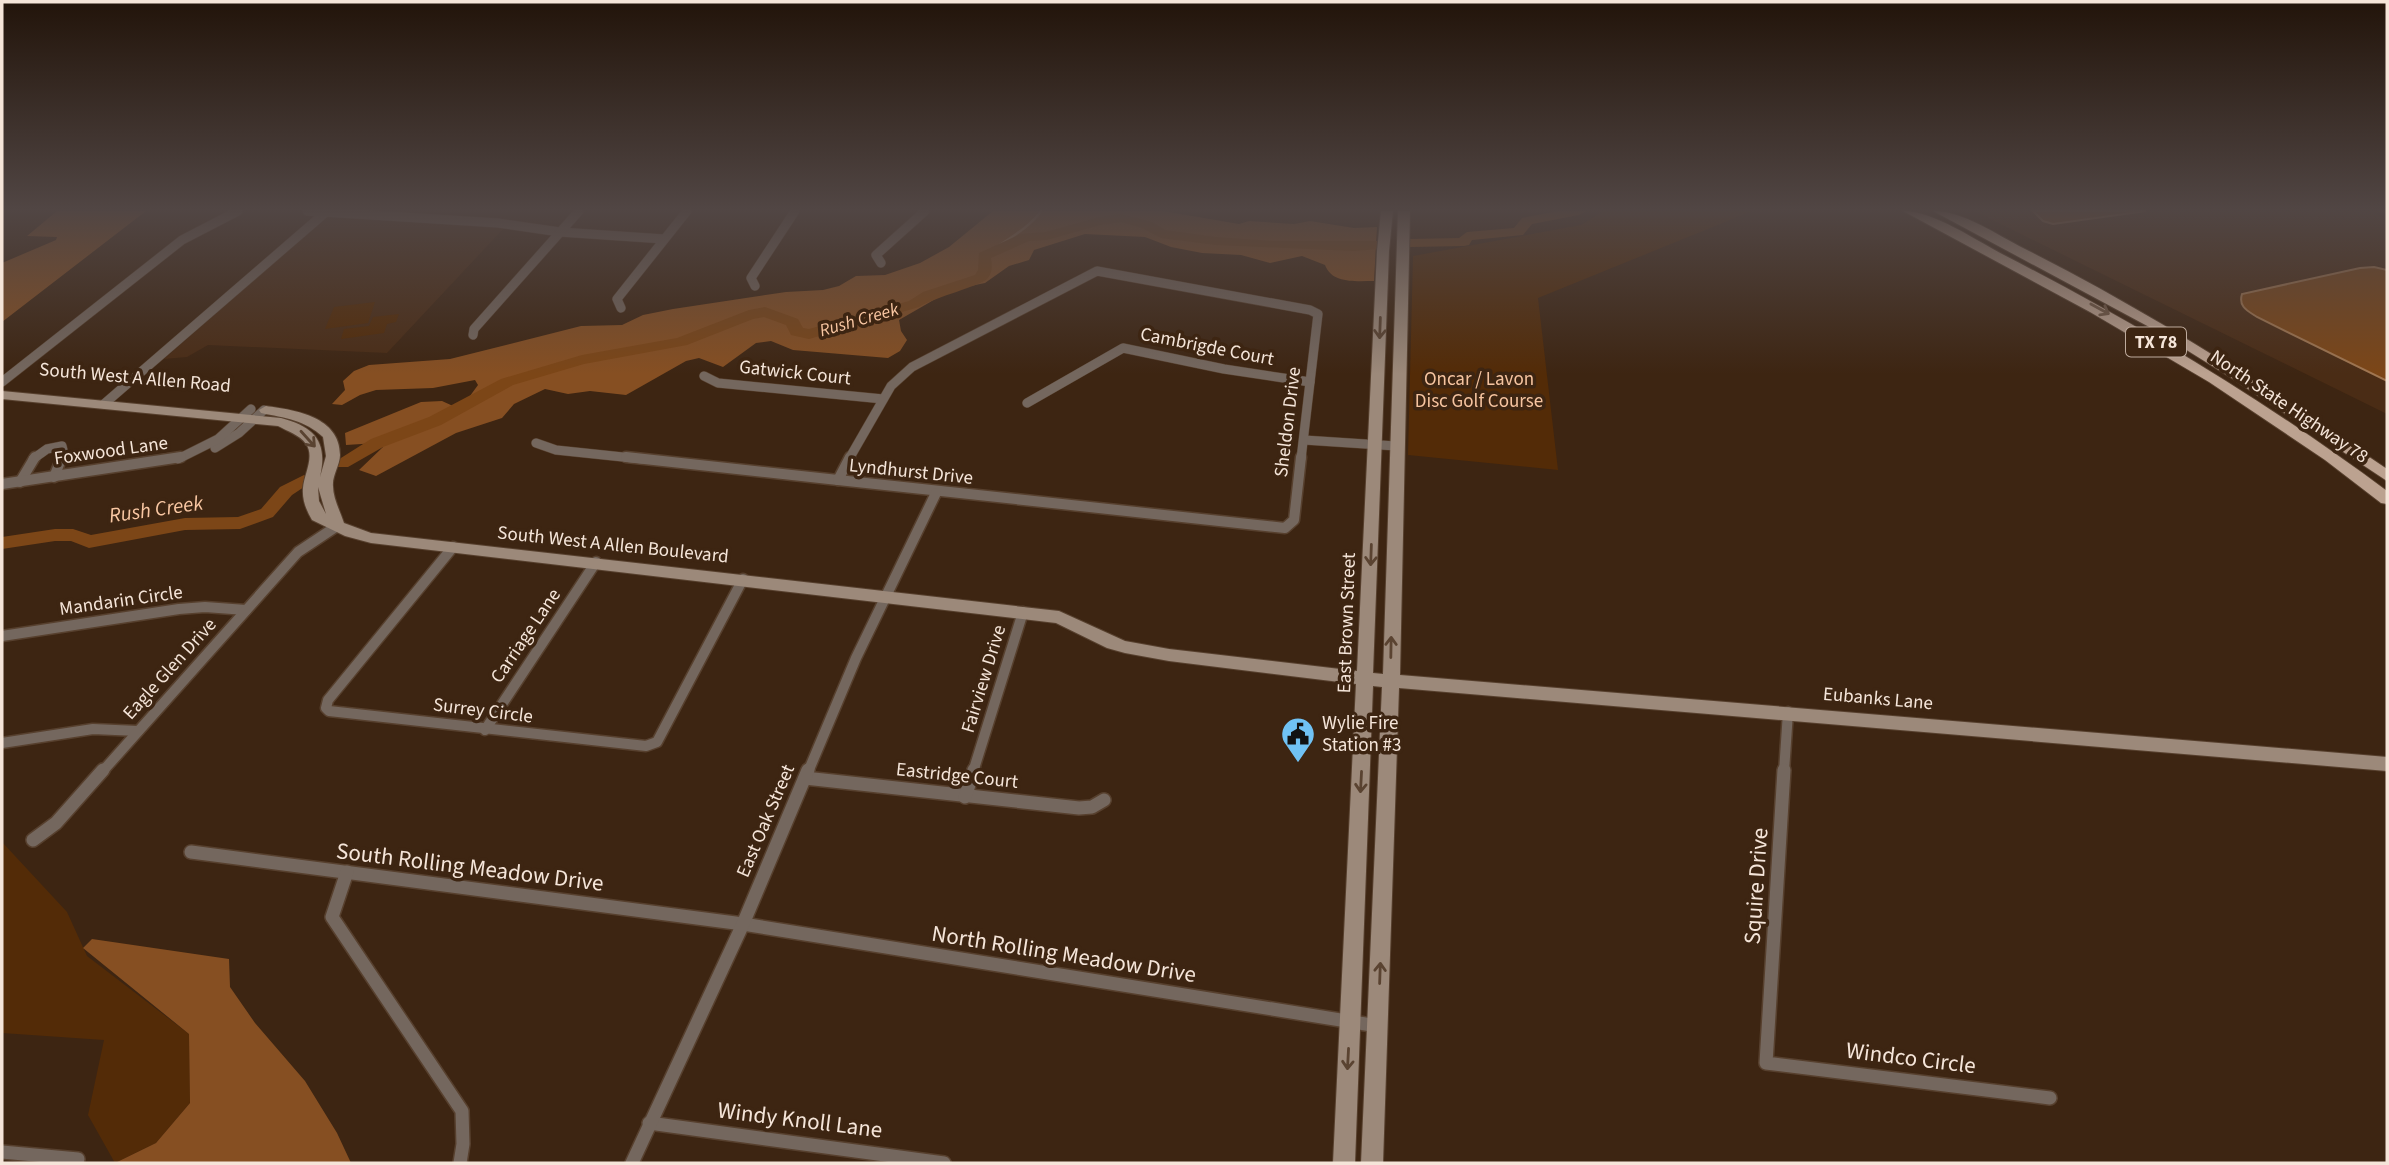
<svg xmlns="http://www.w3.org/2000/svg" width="2389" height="1165" font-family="'Source Sans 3',sans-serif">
<rect width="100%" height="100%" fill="#3d2512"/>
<g fill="#4a2c15">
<path d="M 1974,211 L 2372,211 L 2387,221 L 2387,414 Z"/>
<path d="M 329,215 L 504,228 L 387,353 L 208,345 L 187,357 L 164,359 Z"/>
</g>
<g fill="#532b07">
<path d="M 1603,211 L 1752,211 L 1538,298 L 1558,470 L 1408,455 L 1413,256 L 1581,225 Z"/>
<path d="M 375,302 L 368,323 L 325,329 L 334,307 Z"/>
<path d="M 399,314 L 396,322 L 387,324 L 384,333 L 341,339 L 344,329 L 369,326 L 373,317 Z"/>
<path d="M 2,842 L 67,912 L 87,956 L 189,1034 L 190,1103 L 156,1143 L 115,1163 L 88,1115 L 104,1040 L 2,1033 Z"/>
</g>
<g fill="#864f22">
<path d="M 57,211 L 146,211 L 2,322 L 2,263 L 56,240 L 57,237 L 27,236 Z"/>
<path d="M 993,211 L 1163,211 L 1239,224 L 1249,221 L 1294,224 L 1310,221 L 1354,228 L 1377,227 L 1374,281 C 1356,281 1332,284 1325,265 L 1302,256 L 1270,263 L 1241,255 L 1202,253 L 1171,247 L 1145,237 L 1085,234 L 1034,250 L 1029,260 L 1009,266 L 985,283 L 951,290 L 899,320 L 901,331 L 907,340 L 900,351 L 888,358 L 793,350 L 771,341 L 756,343 L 723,367 L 699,358 L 686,361 L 626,395 L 590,391 L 568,394 L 545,389 L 514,404 L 502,418 L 456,433 L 376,476 L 359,470 L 383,447 L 377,443 L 346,445 L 345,433 L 421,402 L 442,401 L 453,406 L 467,400 L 478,385 L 475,380 L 433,388 L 376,390 L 360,395 L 342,405 L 332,404 L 345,390 L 343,381 L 354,371 L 369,365 L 450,359 L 581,326 L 622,325 L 643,315 L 673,309 L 786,292 L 823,290 L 839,286 L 856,276 L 885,275 L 920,263 L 949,247 Z"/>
<path d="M 92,939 L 229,959 L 230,987 L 255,1023 L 305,1081 L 337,1133 L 351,1163 L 115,1163 L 156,1143 L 190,1103 L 189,1034 L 83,948 Z"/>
</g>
<g fill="#7c4617" stroke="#a07651" stroke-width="2">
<path d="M 2033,211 L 2146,211 L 2053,224 L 2043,221 Z"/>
<path d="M 2374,267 L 2387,270 L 2387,381 L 2257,317 C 2248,311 2238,307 2242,294 L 2360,268 Z"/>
</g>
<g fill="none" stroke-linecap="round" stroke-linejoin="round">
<path stroke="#a07651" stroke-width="2.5" d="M 984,256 C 1002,242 1029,229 1041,211"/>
<g fill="#7c4617" fill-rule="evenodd">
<path d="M 1558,211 L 1586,211 L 1579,215 L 1532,224 L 1523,235 L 1472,240 L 1469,245 L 1464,246 L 1409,247 L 1402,243 L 1409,239 L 1459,238 L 1467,232 L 1514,228 L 1522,218 Z"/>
<path d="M 1121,214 L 1152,222 L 1165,230 L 1216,237 L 1272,241 L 1379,241 L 1386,245 L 1379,249 L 1354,251 L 1216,245 L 1161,238 L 1142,228 L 1121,222 L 1100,225 L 1047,240 L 1029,241 L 991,258 C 992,266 993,272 987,279 C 980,286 935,297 919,307 L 809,339 L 791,335 L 786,325 L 764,317 L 753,319 L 687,345 L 584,364 L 513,385 L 441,425 L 383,447 L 348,467 L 336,467 L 333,463 L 371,439 L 429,417 L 501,379 L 582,355 L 677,338 L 749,310 L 765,307 L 798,319 L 803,328 L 809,329 L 909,301 L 923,292 L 975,275 L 978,270 L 979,253 L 1021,234 L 1046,232 L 1099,217 Z"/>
<path d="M 304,475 L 313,481 L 292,495 L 273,517 L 240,529 L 185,530 L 89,548 L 71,541 L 55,541 L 2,549 L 2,537 L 55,529 L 73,529 L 91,535 L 185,518 L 238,517 L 261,509 L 280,487 Z"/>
</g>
<g stroke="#57402e" stroke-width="10">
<g id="street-far2">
<path d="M 307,211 L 498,223 L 560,232 L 664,239"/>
<path d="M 881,263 L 876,255 L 925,211"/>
<path d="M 755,286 L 751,278 L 795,211"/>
<path d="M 621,308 L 617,299 L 687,211"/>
<path d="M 473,335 L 474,329 L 579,211"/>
<path d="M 704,376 L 718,383 L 883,399"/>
<path d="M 2,382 L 182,240 L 238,211"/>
<path d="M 1027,403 L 1123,348 L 1224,369 L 1310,382"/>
<path d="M 104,404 L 326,212"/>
<path d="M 1304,440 L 1396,446"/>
<path d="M 536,443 L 556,450 L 642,459"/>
<path d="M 215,448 L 239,433 L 264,410"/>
<path d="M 33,459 L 47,449 L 62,446 L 64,454 L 62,459"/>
<path d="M 178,459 L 218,439 L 251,409"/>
<path d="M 849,459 L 891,386 L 912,367 L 1097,271 L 1310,310 L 1318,314 L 1301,459"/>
</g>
</g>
<g stroke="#57402e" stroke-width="13">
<g id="street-far1">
<path d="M 626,457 L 838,480"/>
<path d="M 54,477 L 62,457"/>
<path d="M 838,480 L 1285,528 L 1294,520 L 1301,457"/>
<path d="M 838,480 L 850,457"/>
<path d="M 20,482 L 35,457"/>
<path d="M 2,484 L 181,457"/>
<path d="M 453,547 L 328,700 L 326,708 L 329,711 L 646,746 L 657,742 L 743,579"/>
<path d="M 2,636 L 179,609 L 205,607 L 246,610"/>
<path d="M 485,730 L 596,562"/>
<path d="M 2,743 L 93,729 L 138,731"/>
<path d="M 102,772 L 298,552 L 337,526"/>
<path d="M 808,772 L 856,658 L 936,493"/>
<path d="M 973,772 L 1023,612"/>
<path d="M 1784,772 L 1788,712"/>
</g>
</g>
<g stroke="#57402e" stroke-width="16">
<g id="street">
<path d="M 1784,770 L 1766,1063 L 2050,1098"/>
<path d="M 805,778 L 1079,808 L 1092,807 L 1104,800"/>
<path d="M 965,797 L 974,770"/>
<path d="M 33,840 L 56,823 L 103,770"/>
<path d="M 191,852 L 743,924 L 1378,1026"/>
<path d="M 347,872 L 332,917 L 462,1111 L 463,1144 L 460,1163"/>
<path d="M 649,1123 L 944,1163"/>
<path d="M 2,1152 L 78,1159"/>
<path d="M 632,1163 L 743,924 L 808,770"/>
</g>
</g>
<g stroke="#57402e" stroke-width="2">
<path id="secondary" d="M 1381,211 L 1393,211 L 1389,251 L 1373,673 L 1383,674 L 1398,211 L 1410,211 L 1400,675 L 2387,757 L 2387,771 L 1399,688 L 1383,1163 L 1361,1163 L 1382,687 L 1373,686 L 1355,1163 L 1333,1163 L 1356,684 L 1169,661 L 1125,653 L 1107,648 L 1056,623 L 371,543 L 345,536 L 312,520 C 306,510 302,499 303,488 C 304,474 315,457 306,444 C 300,435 287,431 278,426 L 2,399 L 2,391 L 281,418 C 315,427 328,442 320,477 L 326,456 L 323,437 C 305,420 285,418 261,413 L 259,410 L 266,406 C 296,410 340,417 340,455 C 340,465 332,476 333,486 C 333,498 340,511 344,523 L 371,533 L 1059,611 L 1125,641 L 1169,649 L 1357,671 L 1377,251 ZM 318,487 L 326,514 L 319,501 Z"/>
</g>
<g stroke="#57402e" stroke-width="2">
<g id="primary">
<path d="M 1903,211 C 1934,211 1975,240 2004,255 C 2138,324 2266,401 2387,491 L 2387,504 L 2381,503 L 2325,460 L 2209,382 L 2090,312 Z"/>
<path d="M 1933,211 C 1964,211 1997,235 2025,249 C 2152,313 2270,389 2387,469 L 2387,481 L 2233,379 L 2153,329 Z"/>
</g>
</g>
<use href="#street-far2" stroke="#74675e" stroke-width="9"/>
<use href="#street-far1" stroke="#74675e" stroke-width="10"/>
<use href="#street" stroke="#74675e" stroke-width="13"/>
<use href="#secondary" fill="#9c897a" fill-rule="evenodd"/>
<use href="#primary" fill="#bca290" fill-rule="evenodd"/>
</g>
<defs><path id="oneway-shaft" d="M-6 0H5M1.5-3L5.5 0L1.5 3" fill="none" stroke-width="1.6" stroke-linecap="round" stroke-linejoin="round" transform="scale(1.75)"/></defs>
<use stroke="#705744" href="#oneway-shaft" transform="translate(2100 309) rotate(29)"/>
<g stroke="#5a4331">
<use href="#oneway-shaft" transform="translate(1380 328) rotate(92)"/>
<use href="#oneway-shaft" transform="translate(308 439) rotate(48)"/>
<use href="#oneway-shaft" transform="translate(1371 555) rotate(92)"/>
<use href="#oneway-shaft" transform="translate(1391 647) rotate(-89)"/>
<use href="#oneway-shaft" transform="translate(1361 782) rotate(93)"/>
<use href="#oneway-shaft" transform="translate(1380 973) rotate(-88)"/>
<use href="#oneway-shaft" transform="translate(1348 1059) rotate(93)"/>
</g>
<linearGradient id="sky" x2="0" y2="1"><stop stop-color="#22140a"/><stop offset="0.56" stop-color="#514644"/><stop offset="1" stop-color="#514644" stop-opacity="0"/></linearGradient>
<rect width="2389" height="374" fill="url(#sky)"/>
<defs>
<g id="civic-pin" transform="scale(1.75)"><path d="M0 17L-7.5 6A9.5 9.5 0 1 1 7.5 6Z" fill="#70c2f4" stroke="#3d2512"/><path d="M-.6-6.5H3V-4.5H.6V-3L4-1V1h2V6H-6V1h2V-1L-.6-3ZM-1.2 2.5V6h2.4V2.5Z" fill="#111"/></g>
</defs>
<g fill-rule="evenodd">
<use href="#civic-pin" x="1298" y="734"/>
</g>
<g text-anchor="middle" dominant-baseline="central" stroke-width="7" stroke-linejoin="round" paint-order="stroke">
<g font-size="18" font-style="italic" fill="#f9c7a3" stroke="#3d2512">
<text transform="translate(859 320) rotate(-16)">Rush Creek</text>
</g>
<rect fill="#3d2512" stroke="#beab9d" stroke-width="2" x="2126" y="327.5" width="60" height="29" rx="5"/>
<g font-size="18" font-weight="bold" fill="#f5e5d9">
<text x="2156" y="342">TX 78</text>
</g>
<g font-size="19" fill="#f5e5d9" stroke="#3d2512">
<text transform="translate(1207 347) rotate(11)">Cambrigde Court</text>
<text transform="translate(795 373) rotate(6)">Gatwick Court</text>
<text transform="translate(135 378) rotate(5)">South West A Allen Road</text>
<text transform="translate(2289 407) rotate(34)">North State Highway 78</text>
<text transform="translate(1288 422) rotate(-83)">Sheldon Drive</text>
<text transform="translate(111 451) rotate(-8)">Foxwood Lane</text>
<text transform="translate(911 472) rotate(6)">Lyndhurst Drive</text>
<text transform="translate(613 545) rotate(6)">South West A Allen Boulevard</text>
<text transform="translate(121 601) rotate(-8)">Mandarin Circle</text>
<text transform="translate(1347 623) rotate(-88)">East Brown Street</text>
<text transform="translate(526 636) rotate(-56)">Carriage Lane</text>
<text transform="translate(170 669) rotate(-48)">Eagle Glen Drive</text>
<text transform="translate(984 679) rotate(-73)">Fairview Drive</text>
<text transform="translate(1878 699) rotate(5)">Eubanks Lane</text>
<text transform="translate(483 711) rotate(7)">Surrey Circle</text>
<text transform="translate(957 776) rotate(6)">Eastridge Court</text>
<text transform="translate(766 821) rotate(-67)">East Oak Street</text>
</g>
<g font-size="19" fill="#f6c4a0" stroke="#3d2512">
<text x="1479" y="379">Oncar / Lavon<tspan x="1479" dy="22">Disc Golf Course</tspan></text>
</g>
<g font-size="19" fill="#f5e5d9" stroke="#3d2512" text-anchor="start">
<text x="1322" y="723">Wylie Fire<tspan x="1322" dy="22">Station #3</tspan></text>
</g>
<g font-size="21" font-style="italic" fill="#f9c7a3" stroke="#3d2512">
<text transform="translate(156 509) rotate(-8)">Rush Creek</text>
</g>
<g font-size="23" fill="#f5e5d9" stroke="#3d2512">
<text transform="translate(470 867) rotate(7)">South Rolling Meadow Drive</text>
<text transform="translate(1756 886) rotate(-86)">Squire Drive</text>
<text transform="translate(1064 954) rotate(9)">North Rolling Meadow Drive</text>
<text transform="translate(1911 1058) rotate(7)">Windco Circle</text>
<text transform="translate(800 1120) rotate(7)">Windy Knoll Lane</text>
</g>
</g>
<rect width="2389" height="1165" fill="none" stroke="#f5e5d9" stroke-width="7"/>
</svg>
